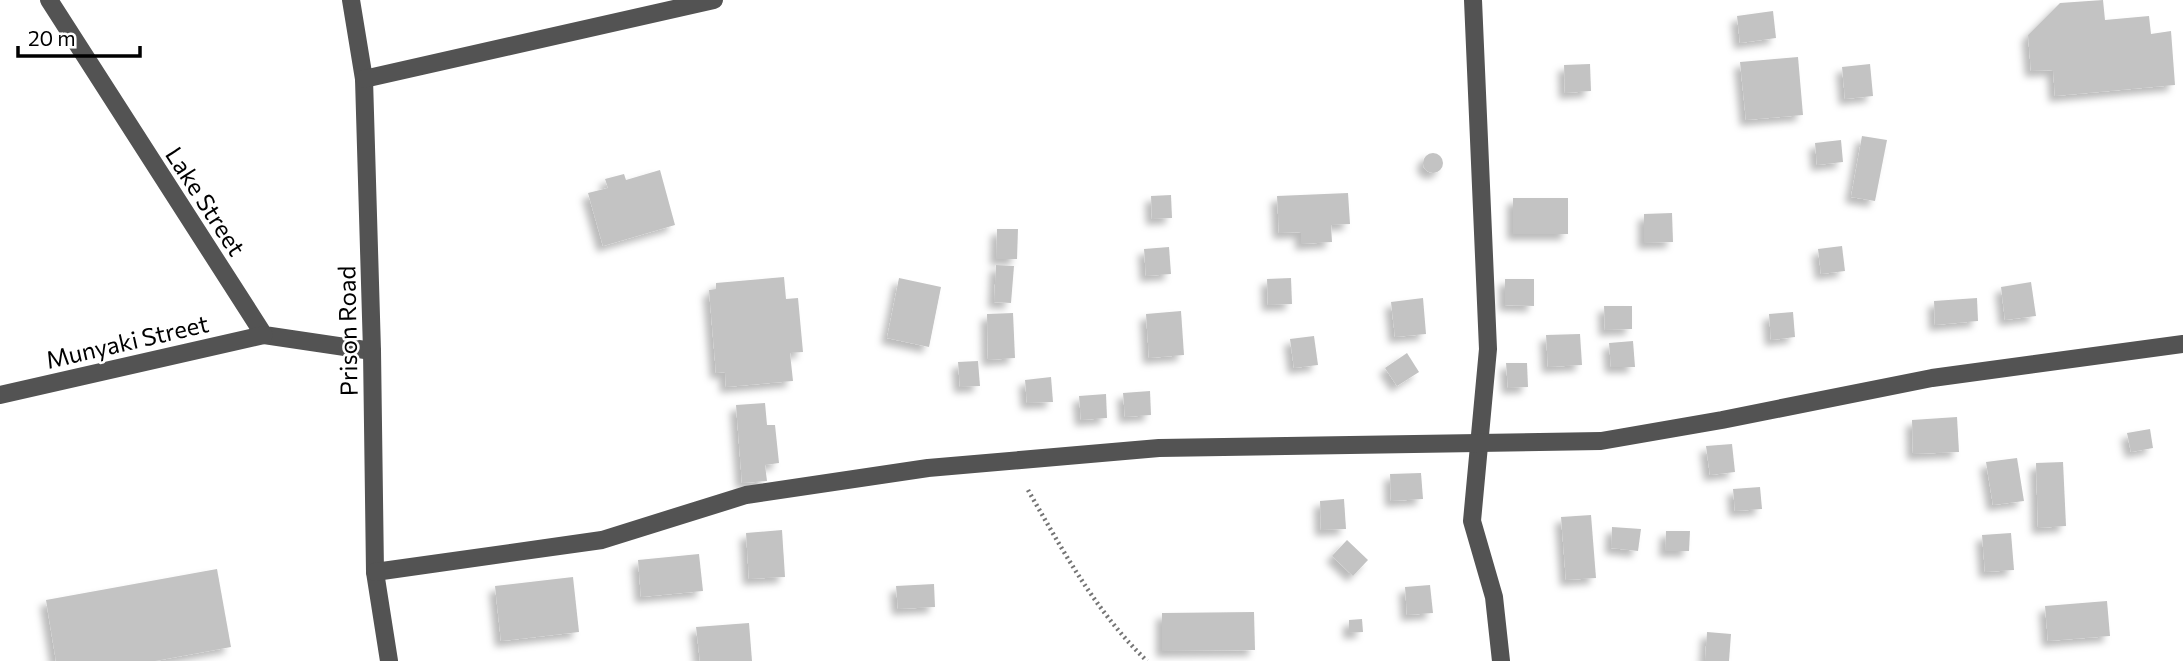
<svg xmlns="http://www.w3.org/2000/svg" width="2183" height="661" font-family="Commissioner,sans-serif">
<defs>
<filter id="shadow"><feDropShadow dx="-6" dy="6" stdDeviation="3.5" flood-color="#0004"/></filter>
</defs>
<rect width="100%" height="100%" fill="#fff"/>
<g fill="#c3c3c3" filter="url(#shadow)">
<path d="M 2103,0 L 2105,20 L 2149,16 L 2151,34 L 2171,31 L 2175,85 L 2055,96 L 2053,70 L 2031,71 L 2028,35 L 2060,3 Z"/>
<path d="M 1773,11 L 1776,38 L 1740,43 L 1737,16 Z"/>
<path d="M 1798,57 L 1803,115 L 1746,120 L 1740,62 Z"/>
<path d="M 1590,64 L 1591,91 L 1565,93 L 1564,65 Z"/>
<path d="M 1870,64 L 1873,96 L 1845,99 L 1842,67 Z"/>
<path d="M 1862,136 L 1887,140 L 1875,201 L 1851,197 Z"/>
<path d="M 1841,140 L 1843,162 L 1817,165 L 1815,143 Z"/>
<circle cx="1433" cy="163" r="10"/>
<path d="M 660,170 L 675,225 L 603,246 L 588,193 L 608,188 L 605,179 L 624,174 L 626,180 Z"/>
<path d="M 1348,193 L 1350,224 L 1331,225 L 1332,242 L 1301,244 L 1301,232 L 1279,233 L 1277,196 Z"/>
<path d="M 1171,195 L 1172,218 L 1152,219 L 1151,196 Z"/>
<rect x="1513" y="198" width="55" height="36"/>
<path d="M 1672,213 L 1673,242 L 1644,243 L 1644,214 Z"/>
<path d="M 997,229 L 1018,229 L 1017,259 L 996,259 Z"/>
<path d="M 1842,246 L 1845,271 L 1821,274 L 1818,249 Z"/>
<path d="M 1169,247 L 1171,274 L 1146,276 L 1144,249 Z"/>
<path d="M 996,265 L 1014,266 L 1011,303 L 994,302 Z"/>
<path d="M 784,277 L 786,299 L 798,298 L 803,352 L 790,353 L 793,381 L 726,387 L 725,372 L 716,373 L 709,290 L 716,289 L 716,283 Z"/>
<path d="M 899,278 L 941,287 L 929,347 L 887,338 Z"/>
<path d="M 1291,278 L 1292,304 L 1268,305 L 1267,279 Z"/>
<path d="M 1505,279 L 1534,279 L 1534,306 L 1505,305 Z"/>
<path d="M 2031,282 L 2036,316 L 2005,320 L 2001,287 Z"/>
<path d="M 1423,298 L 1426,334 L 1395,337 L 1391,302 Z"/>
<path d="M 1977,298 L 1978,321 L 1935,325 L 1934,301 Z"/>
<path d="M 1604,306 L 1632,306 L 1632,329 L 1605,330 Z"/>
<path d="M 1181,311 L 1184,355 L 1149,358 L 1146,314 Z"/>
<path d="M 1793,312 L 1795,337 L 1771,340 L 1769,314 Z"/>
<path d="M 1013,313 L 1015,358 L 988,360 L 987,314 Z"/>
<path d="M 1580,334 L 1582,365 L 1548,367 L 1546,335 Z"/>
<path d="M 1314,336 L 1318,365 L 1294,368 L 1290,339 Z"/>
<path d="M 1633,341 L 1635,367 L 1611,367 L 1609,343 Z"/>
<path d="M 1407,353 L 1419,372 L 1397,386 L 1385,368 Z"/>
<path d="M 978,361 L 980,386 L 960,387 L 958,362 Z"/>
<path d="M 1506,363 L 1527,363 L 1528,387 L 1508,388 Z"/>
<path d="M 1051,377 L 1053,402 L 1027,403 L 1025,380 Z"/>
<path d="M 1150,391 L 1151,415 L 1125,417 L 1123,393 Z"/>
<path d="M 1106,394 L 1107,418 L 1081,420 L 1079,396 Z"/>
<path d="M 765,403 L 767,425 L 775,425 L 779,463 L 765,465 L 767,481 L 742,483 L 736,405 Z"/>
<path d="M 1957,417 L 1959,452 L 1913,454 L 1912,420 Z"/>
<path d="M 2150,429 L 2153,448 L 2131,452 L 2127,433 Z"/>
<path d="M 1732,444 L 1735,472 L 1710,475 L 1706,446 Z"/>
<path d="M 2017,458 L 2024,501 L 1993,505 L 1986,462 Z"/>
<path d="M 2063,462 L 2066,526 L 2038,528 L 2036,463 Z"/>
<path d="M 1421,473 L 1423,499 L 1391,501 L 1390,474 Z"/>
<path d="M 1760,487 L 1762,509 L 1735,511 L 1733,489 Z"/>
<path d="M 1344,499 L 1346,529 L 1321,530 L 1320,501 Z"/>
<path d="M 1591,515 L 1596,578 L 1566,580 L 1561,517 Z"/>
<path d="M 1612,527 L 1641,529 L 1638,551 L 1611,548 Z"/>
<path d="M 782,530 L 785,577 L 749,579 L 746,533 Z"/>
<path d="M 1666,531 L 1690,531 L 1689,551 L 1665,551 Z"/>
<path d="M 2011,533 L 2014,570 L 1985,572 L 1982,535 Z"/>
<path d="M 1347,540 L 1368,560 L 1353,576 L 1332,556 Z"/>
<path d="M 699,554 L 703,591 L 641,597 L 638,560 Z"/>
<path d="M 217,569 L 231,647 L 155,661 L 56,661 L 46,600 Z"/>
<path d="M 573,577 L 579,632 L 501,641 L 495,586 Z"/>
<path d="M 934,584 L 935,607 L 898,609 L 896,586 Z"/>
<path d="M 1430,585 L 1433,613 L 1407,615 L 1405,587 Z"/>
<path d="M 2107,601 L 2110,636 L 2048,641 L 2045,606 Z"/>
<path d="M 1254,612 L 1255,650 L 1162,651 L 1162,613 Z"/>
<path d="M 1362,619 L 1363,632 L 1349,633 L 1349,620 Z"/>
<path d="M 749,623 L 752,661 L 700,661 L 696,627 Z"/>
<path d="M 1707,632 L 1731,634 L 1729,661 L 1705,661 Z"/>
</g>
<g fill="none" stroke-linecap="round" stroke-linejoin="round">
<path stroke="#757575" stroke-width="4.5" stroke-dasharray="2 3.5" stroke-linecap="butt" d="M 1028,490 C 1063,551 1096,612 1147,661"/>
<g stroke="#535353" stroke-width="18">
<path d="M 49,0 L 264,335 L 372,351"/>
<path d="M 351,0 L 364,79 L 372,351 L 375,572 L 389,661"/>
<path d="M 1473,0 L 1488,349 L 1472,521 L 1494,597 L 1501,661"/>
<path d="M 364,79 L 714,0"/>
<path d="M 0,395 L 264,335"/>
<path d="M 375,572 L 602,540 L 746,495 L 928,468 L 1159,448 L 1601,441 L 1722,420 L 1932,378 L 2183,344"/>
</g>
</g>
<g text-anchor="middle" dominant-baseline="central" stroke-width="5" stroke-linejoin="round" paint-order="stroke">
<g font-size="24" fill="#000" stroke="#fff">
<text transform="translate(206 201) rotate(57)">Lake Street</text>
<text transform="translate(347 331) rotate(-91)">Prison Road</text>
<text transform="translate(127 341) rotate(-13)">Munyaki Street</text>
</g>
</g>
<path d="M18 46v10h122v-10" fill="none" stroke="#000000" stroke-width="3.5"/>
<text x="28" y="46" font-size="21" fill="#000000" stroke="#ffffff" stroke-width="5" paint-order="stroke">20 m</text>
</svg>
